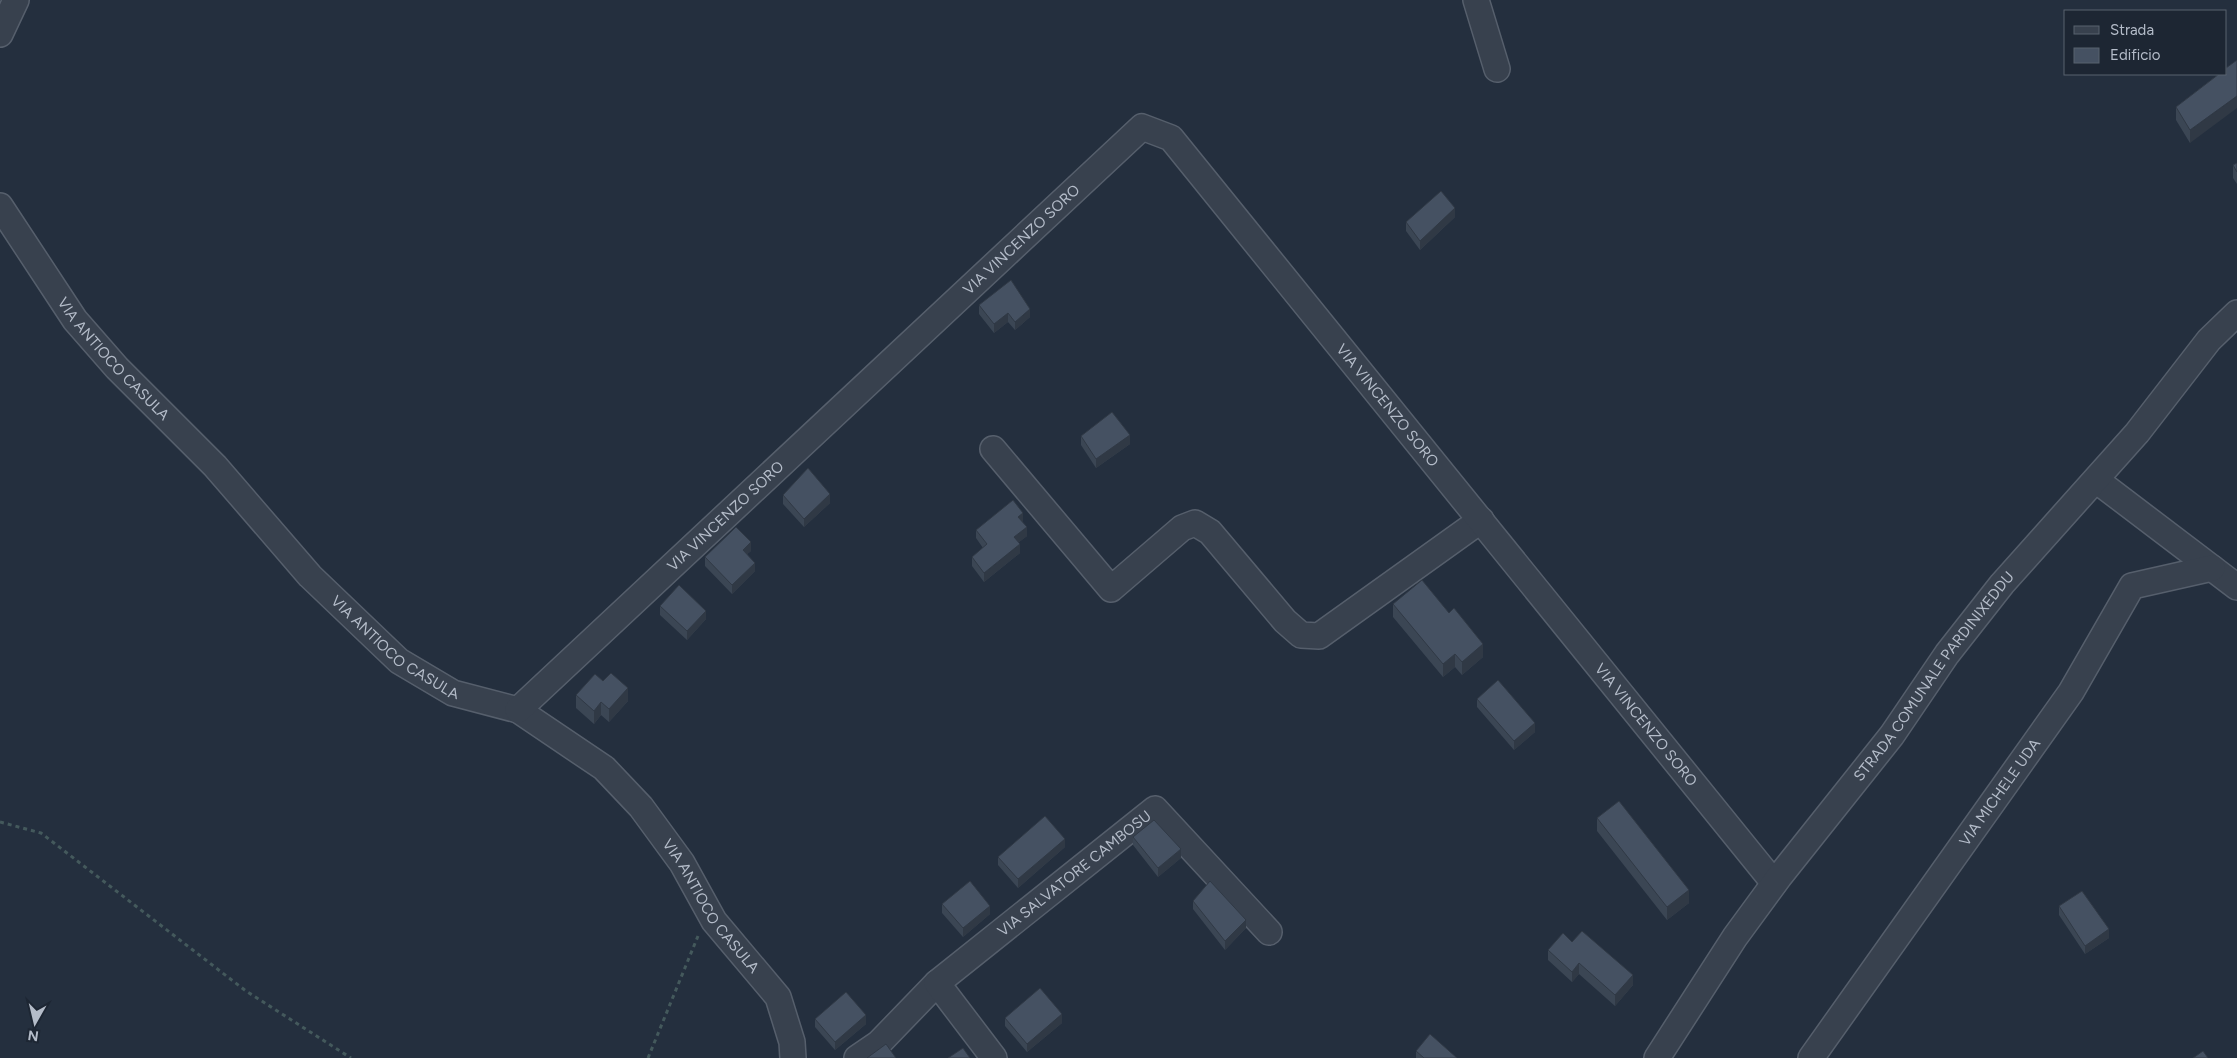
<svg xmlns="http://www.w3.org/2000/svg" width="2237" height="1058" font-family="Figtree,sans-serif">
<rect width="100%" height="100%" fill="#242f3e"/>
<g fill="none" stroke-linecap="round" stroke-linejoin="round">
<g stroke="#565f6c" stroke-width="28">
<g id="street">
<path d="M 1476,0 L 1497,69"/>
<path d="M 0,34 L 16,0"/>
<path id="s1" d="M 0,206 L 75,320 L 117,368 L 215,466 L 310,576 L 399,661 L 453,693 L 518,710 L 604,768 L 641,807 L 682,863 L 714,921 L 778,997 L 792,1042 L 793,1058"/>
<path d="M 993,449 L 1111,589 L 1182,528 L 1195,523 L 1210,532 L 1285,621 L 1301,635 L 1319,636 L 1481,520"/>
<path d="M 2096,480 L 2237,587"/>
<path id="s2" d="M 518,710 L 1142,127 L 1171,138 L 1774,883"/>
<path d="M 857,1058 L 879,1043 L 937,983"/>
<path id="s3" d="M 994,1058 L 937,983 L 1155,809 L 1269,932"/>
<path id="s4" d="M 1657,1058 L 1735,937 L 1779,877 L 1892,735 L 1947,654 L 2002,584 L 2137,433 L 2209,340 L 2237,313"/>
<path id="s5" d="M 1811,1058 L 2071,692 L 2132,586 L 2212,568"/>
</g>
</g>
<g stroke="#44595c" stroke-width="3" stroke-dasharray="4 4" stroke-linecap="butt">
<path d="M 0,822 L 41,833 L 246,991 L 351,1058"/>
<path d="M 648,1058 L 698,936"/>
</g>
<use href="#street" stroke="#38414e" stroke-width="25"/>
</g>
<g fill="#3b4654">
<path d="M 2237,60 L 2190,143 L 2176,120 L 2176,107 Z"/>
<path d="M 2237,163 L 2237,184 L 2233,178 L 2233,165 Z"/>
<path d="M 1455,217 L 1420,250 L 1406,231 L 1406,222 Z"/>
<path d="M 979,305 L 1030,317 L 1015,330 L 1008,322 L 994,333 L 979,314 Z"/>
<path d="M 1081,436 L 1130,444 L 1096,468 L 1081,445 Z"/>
<path d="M 783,495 L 830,503 L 804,527 L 783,504 Z"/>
<path d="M 1023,521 L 1022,522 L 1027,536 L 1019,542 L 1020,553 L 984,582 L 972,566 L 972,557 L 983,548 L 976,538 L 976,530 Z"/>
<path d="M 751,551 L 747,554 L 755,571 L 732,594 L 705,566 L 705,557 Z"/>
<path d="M 1393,604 L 1483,657 L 1462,675 L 1455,667 L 1443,677 L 1393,617 Z"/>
<path d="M 660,606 L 706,619 L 687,640 L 660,615 Z"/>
<path d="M 576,695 L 628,701 L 609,722 L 601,715 L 594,724 L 576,708 Z"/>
<path d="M 1477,699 L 1535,732 L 1514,750 L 1477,707 Z"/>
<path d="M 1597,818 L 1689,903 L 1667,920 L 1597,831 Z"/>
<path d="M 1133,837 L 1181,858 L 1158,877 L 1133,845 Z"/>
<path d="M 1065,847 L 1018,888 L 998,865 L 998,857 Z"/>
<path d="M 1193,901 L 1246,928 L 1225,950 L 1193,909 Z"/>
<path d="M 942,904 L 990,914 L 963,937 L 942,913 Z"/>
<path d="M 2059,906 L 2109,938 L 2085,954 L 2059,915 Z"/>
<path d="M 1572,942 L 1633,985 L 1615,1006 L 1579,974 L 1572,982 L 1548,960 L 1548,950 Z"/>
<path d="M 1005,1018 L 1062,1023 L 1027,1052 L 1005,1026 Z"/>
<path d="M 815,1019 L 866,1024 L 835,1050 L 815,1027 Z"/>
<path d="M 1416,1051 L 1457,1058 L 1416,1058 Z"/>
</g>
<g fill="#303945">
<path d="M 2237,96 L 2237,108 L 2190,143 L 2190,130 Z"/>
<path d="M 1455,208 L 1455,217 L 1420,250 L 1420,241 Z"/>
<path d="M 1030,309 L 1030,317 L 1015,330 L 1015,322 Z"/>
<path d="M 1008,313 L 1008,322 L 994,333 L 994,324 Z"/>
<path d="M 1130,435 L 1130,444 L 1096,468 L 1096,459 Z"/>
<path d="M 830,494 L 830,503 L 804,527 L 804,519 Z"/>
<path d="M 1023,513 L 1023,521 L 1018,525 L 1018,517 Z"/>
<path d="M 1027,527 L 1027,536 L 1014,546 L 1014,537 Z"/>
<path d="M 751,542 L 751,551 L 743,558 L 743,550 Z"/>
<path d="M 1020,544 L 1020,553 L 984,582 L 984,573 Z"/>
<path d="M 755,563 L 755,571 L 732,594 L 732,585 Z"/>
<path d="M 706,611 L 706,619 L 687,640 L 687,631 Z"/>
<path d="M 1483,644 L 1483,657 L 1462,675 L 1462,662 Z"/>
<path d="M 1455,654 L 1455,667 L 1443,677 L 1443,664 Z"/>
<path d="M 628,688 L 628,701 L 609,722 L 609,709 Z"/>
<path d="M 601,702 L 601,715 L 594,724 L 594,711 Z"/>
<path d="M 1535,723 L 1535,732 L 1514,750 L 1514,741 Z"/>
<path d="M 1065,839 L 1065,847 L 1018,888 L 1018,879 Z"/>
<path d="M 1181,849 L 1181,858 L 1158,877 L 1158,868 Z"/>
<path d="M 1689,890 L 1689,903 L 1667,920 L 1667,907 Z"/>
<path d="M 990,906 L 990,914 L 963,937 L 963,928 Z"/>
<path d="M 1246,920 L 1246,928 L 1225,950 L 1225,941 Z"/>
<path d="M 2109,929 L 2109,938 L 2085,954 L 2085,946 Z"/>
<path d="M 1579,963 L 1579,974 L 1572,982 L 1572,972 Z"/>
<path d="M 1633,975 L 1633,985 L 1615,1006 L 1615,995 Z"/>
<path d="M 1062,1014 L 1062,1023 L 1027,1052 L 1027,1044 Z"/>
<path d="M 866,1015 L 866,1024 L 835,1050 L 835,1042 Z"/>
</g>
<g fill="#455162" stroke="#303945">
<path d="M 2237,60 L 2237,96 L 2190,130 L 2176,107 L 2219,74 L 2226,74 L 2226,68 Z"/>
<path d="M 2237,163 L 2237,172 L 2233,165 Z"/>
<path d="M 1441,191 L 1455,208 L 1420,241 L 1406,222 Z"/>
<path d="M 1011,280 L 1030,309 L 1015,322 L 1008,313 L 994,324 L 979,305 Z"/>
<path d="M 1112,412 L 1130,435 L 1096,459 L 1081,436 Z"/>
<path d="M 808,468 L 830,494 L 804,519 L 783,495 Z"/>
<path d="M 1013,500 L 1023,513 L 1018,517 L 1027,527 L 1014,537 L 1020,544 L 984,573 L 972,557 L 987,544 L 976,530 Z"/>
<path d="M 736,527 L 751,542 L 743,550 L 755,563 L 732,585 L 705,557 Z"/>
<path d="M 1422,580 L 1449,613 L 1454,608 L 1483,644 L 1462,662 L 1455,654 L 1443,664 L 1393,604 Z"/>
<path d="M 679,585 L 706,611 L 687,631 L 660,606 Z"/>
<path d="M 611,673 L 628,688 L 609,709 L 601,702 L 594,711 L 576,695 L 595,674 L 603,681 Z"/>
<path d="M 1498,680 L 1535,723 L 1514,741 L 1477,699 Z"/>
<path d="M 1619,801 L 1689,890 L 1667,907 L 1597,818 Z"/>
<path d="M 1045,816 L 1065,839 L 1018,879 L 998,857 Z"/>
<path d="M 1154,820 L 1181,849 L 1158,868 L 1133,837 Z"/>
<path d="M 970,881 L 990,906 L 963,928 L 942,904 Z"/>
<path d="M 1210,881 L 1246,920 L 1225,941 L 1193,901 Z"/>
<path d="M 2082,891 L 2109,929 L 2085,946 L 2059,906 Z"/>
<path d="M 1582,931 L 1633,975 L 1615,995 L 1579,963 L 1572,972 L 1548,950 L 1563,933 L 1572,942 Z"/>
<path d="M 1040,988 L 1062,1014 L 1027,1044 L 1005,1018 Z"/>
<path d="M 846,992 L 866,1015 L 835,1042 L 815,1019 Z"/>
<path d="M 1430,1034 L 1457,1058 L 1424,1058 L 1416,1051 Z"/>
<path d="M 886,1044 L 896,1058 L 867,1058 Z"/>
<path d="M 963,1048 L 970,1058 L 948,1058 Z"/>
<path d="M 2203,1051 L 2208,1058 L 2193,1058 Z"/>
</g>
<g text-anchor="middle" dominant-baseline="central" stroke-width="4.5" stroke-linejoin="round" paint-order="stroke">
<g font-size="15" fill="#b4bcc9" stroke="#1d2633">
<text stroke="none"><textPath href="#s2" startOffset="689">VIA VINCENZO SORO</textPath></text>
<text stroke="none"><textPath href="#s1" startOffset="191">VIA ANTIOCO CASULA</textPath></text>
<text stroke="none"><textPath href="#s2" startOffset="1229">VIA VINCENZO SORO</textPath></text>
<text stroke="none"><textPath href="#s2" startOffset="284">VIA VINCENZO SORO</textPath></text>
<text stroke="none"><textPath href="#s1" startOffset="596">VIA ANTIOCO CASULA</textPath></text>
<text stroke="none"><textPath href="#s4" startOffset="472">STRADA COMUNALE PARDINIXEDDU</textPath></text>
<text stroke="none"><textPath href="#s2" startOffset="1640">VIA VINCENZO SORO</textPath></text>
<text stroke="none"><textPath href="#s5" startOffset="326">VIA MICHELE UDA</textPath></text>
<text stroke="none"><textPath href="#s3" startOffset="270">VIA SALVATORE CAMBOSU</textPath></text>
<text stroke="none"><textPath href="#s1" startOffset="1016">VIA ANTIOCO CASULA</textPath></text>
</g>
</g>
<rect x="2064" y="10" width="162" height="65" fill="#1d2633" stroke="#59626f"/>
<rect x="2074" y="26" width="25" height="8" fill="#38414e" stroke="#59626f"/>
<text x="2110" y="35" font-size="15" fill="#b4bcc9">Strada</text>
<rect x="2074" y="48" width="25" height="15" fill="#455162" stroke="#59626f"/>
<text x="2110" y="60" font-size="15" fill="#b4bcc9">Edificio</text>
<g transform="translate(35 1023) rotate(188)" stroke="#1d2633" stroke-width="4" paint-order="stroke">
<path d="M0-4L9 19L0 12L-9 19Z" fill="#b4bcc9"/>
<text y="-8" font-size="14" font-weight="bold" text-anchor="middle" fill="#b4bcc9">N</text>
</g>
</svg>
